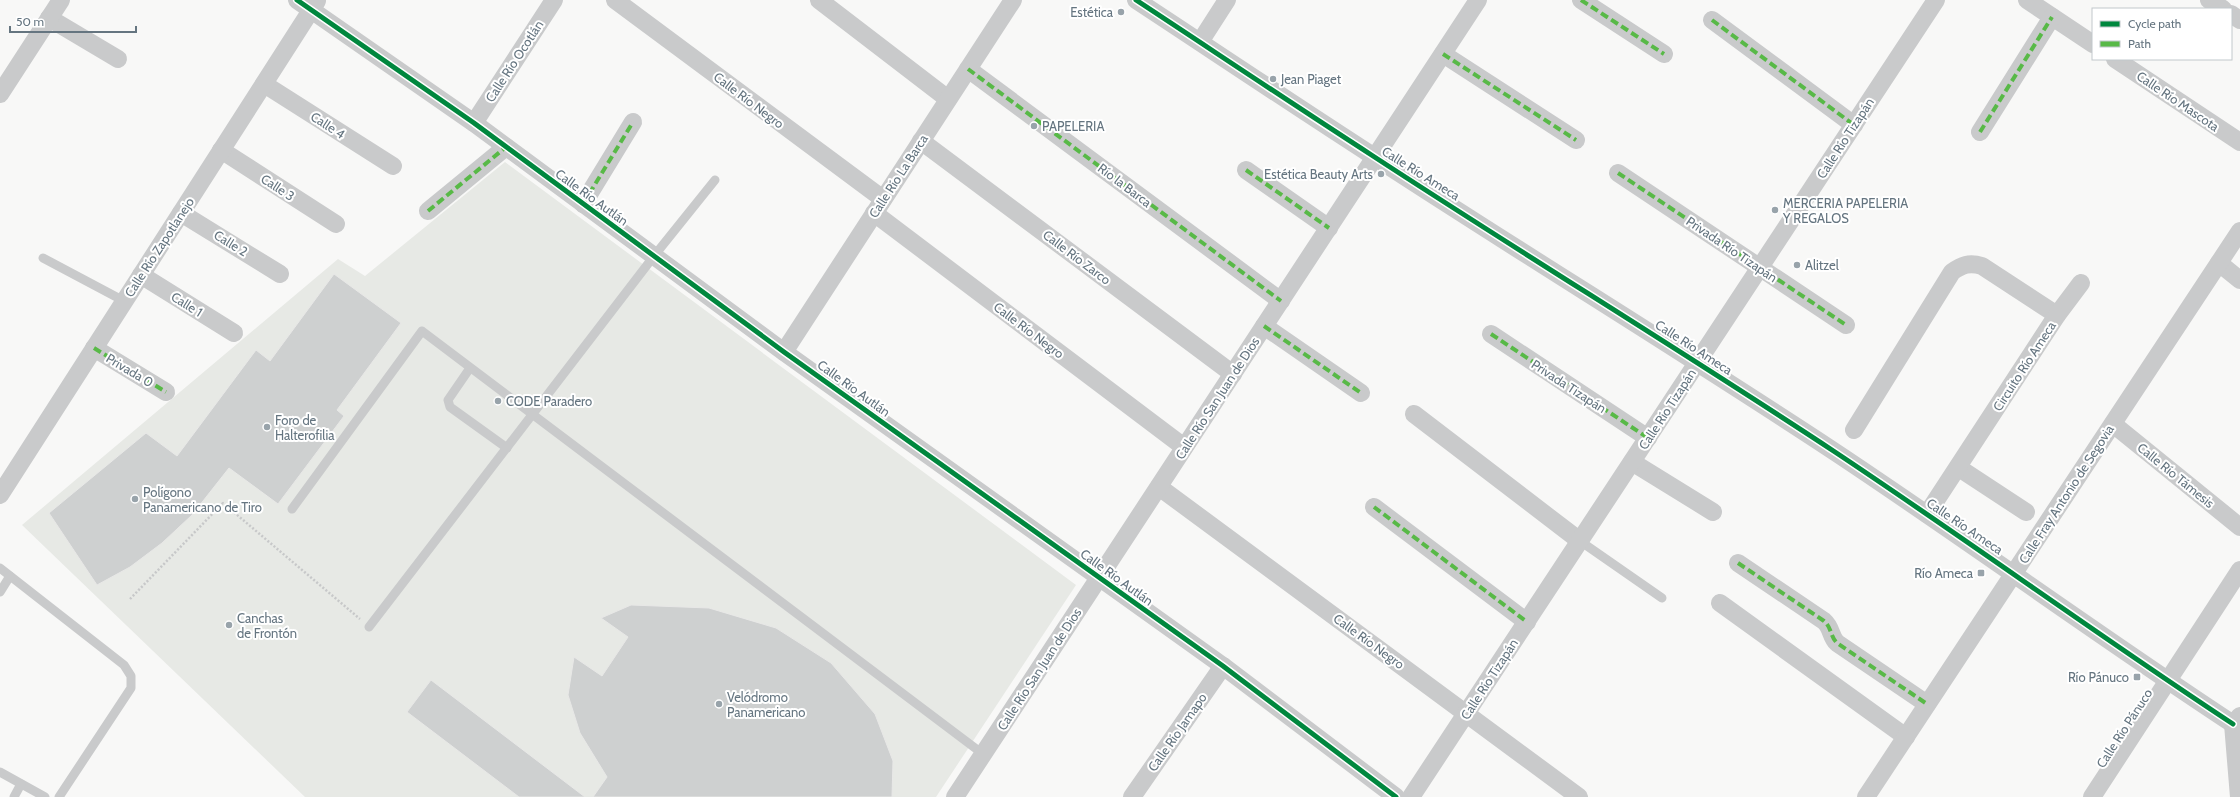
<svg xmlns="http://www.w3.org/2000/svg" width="2240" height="797" font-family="Cabin,sans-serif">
<rect width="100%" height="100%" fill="#f8f8f7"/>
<path fill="#e7e9e5" d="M 505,162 L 1076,585 L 936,797 L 305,797 L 22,525 L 338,259 L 365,276 Z"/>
<g fill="#ced0d0" stroke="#e8e8e7">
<path d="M 334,274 L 401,323 L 337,410 L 344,416 L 278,504 L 229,468 L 192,515 L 162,543 L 130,567 L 97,585 L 49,513 L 146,433 L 177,456 L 256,350 L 270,361 Z"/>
<path d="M 631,605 L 709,608 L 776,628 L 831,663 L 875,714 L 893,761 L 892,797 L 593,797 L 607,777 L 580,733 L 568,695 L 574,657 L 602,676 L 628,637 L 601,618 Z"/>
<path d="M 431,680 L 585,797 L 519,797 L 407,712 Z"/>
</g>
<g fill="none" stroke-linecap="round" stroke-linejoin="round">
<path stroke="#c7c8c9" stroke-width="2.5" stroke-dasharray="2 2" stroke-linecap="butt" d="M 130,599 L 223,503 L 360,619"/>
<g stroke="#c9cacb" stroke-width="9">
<path d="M 43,258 L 124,301"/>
<path d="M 470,368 L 448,400 L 450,407 L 507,448"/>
<path d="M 292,509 L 422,331 L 983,754"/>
<path d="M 1580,541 L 1662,598"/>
<path d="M 0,568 L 124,665 L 131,676 L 131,688 L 59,797"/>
<path d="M 0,592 L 10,576"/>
<path d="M 369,627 L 654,256 L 715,180"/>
<path d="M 0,772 L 45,797"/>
<path d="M 14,797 L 21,784"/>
</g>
<g stroke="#c9cacb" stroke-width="18">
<path d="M 297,0 L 474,123 L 784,352 L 1223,666 L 1396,797"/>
<path d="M 615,0 L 883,199"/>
<path d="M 819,0 L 948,99"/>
<path d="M 1136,0 C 1215,52 1294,105 1373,156 C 1526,256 1682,351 1835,452 C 1969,541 2099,636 2233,724"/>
<path d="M 1581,0 L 1664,54"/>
<path d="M 2027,0 L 2093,44"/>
<path d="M 2209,0 L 2223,9"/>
<path d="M 2231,14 L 2240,20"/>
<path d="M 49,18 L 118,59"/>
<path d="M 1712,20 L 1854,125"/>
<path d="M 1200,42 L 1227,0"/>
<path d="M 1443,54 L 1576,140"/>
<path d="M 2115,59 L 2240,142"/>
<path d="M 968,69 L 1281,301"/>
<path d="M 264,84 L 393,166"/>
<path d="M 0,94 L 61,0"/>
<path d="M 474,123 L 554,0"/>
<path d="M 1980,132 L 2052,17"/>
<path d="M 921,141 L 1233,374"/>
<path d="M 221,150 L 336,224"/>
<path d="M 1246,170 L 1329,228"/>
<path d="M 1618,173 L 1846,325"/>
<path d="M 583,204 L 633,122"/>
<path d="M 428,211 L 506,147"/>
<path d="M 181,213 L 280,274"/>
<path d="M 874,213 L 1184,447"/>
<path d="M 2219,263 L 2240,280"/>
<path d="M 141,275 L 234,333"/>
<path d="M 1264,326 L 1361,393"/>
<path d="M 1491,334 L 1648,438"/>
<path d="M 94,348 L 166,392"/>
<path d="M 784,352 L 1013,0"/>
<path d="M 1414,414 L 1580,541"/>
<path d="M 2113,424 L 2240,527"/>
<path d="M 1854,430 L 1952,272 C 1962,265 1969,262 1982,266 L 2057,315"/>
<path d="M 1632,462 L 1713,512"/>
<path d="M 1959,468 L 2026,512"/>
<path d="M 1159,487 L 1579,797"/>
<path d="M 0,495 L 317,1"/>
<path d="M 1374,507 L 1527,622"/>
<path d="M 1927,514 L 2057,315 L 2081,283"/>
<path d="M 1738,563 L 1824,621 C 1832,628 1830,636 1837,643 L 1927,704"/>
<path d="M 1720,603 L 1906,737"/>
<path d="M 955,797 L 1478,0"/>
<path d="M 1132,797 L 1223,666"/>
<path d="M 1411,797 L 1936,0"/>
<path d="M 1866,797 L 2240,231"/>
<path d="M 2092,797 L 2240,570"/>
<path d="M 2239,797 L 2233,724 L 2240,716"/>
</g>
<g stroke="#58b947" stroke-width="4" stroke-dasharray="8 4" stroke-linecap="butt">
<path d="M 1581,0 L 1664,54"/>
<path d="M 1712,20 L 1854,125"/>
<path d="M 1443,54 L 1576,140"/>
<path d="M 968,69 L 1281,301"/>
<path d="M 1980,132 L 2052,17"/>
<path d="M 1246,170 L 1329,228"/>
<path d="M 1618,173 L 1846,325"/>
<path d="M 583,204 L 633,122"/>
<path d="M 428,211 L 506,147"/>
<path d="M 1264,326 L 1361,393"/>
<path d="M 1491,334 L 1648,438"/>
<path d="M 94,348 L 166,392"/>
<path d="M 1374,507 L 1527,622"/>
<path d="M 1738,563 L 1824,621 C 1832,628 1830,636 1837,643 L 1927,704"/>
</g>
<g stroke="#fff" stroke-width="8">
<g id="cycleway">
<path d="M 297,0 L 474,123 L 784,352 L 1223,666 L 1396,797"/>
<path d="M 1136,0 C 1215,52 1294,105 1373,156 C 1526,256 1682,351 1835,452 C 1969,541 2099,636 2233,724"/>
</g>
</g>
<use href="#cycleway" stroke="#00873e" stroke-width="5"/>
</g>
<g fill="#98a3aa" stroke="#fff" stroke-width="1.5">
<circle cx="1121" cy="12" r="4"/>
<circle cx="1273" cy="79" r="4"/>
<circle cx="1034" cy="126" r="4"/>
<circle cx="1381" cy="174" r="4"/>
<circle cx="1775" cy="210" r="4"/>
<circle cx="1797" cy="265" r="4"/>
<circle cx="498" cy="401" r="4"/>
<circle cx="267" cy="427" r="4"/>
<circle cx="135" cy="499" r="4"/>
<rect x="1977" y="569" width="8" height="8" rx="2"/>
<circle cx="229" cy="625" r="4"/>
<rect x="2133" y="673" width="8" height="8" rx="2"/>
<circle cx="719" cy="704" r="4"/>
</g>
<g text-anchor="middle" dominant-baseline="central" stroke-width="4" stroke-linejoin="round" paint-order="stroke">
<g font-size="13" fill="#657580" stroke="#fff" text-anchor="start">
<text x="1113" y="12" text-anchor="end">Estética</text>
<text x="1281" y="79">Jean Piaget</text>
<text x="1042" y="126">PAPELERIA</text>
<text x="1373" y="174" text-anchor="end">Estética Beauty Arts</text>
<text x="1783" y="203">MERCERIA PAPELERIA<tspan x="1783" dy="15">Y REGALOS</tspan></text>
<text x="1805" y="265">Alitzel</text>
<text x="506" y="401">CODE Paradero</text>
<text x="275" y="420">Foro de<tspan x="275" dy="15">Halterofilia</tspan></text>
<text x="143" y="492">Polígono<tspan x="143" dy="15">Panamericano de Tiro</tspan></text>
<text x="1973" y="573" text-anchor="end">Río Ameca</text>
<text x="237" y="618">Canchas<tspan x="237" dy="15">de Frontón</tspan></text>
<text x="2129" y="677" text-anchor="end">Río Pánuco</text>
<text x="727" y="697">Velódromo<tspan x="727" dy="15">Panamericano</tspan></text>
</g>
<g font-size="13" fill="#657580" stroke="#fff">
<text transform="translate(514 61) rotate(-57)">Calle Río Ocotlán</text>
<text transform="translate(749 100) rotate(37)">Calle Río Negro</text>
<text transform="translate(2178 101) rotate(34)">Calle Río Mascota</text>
<text transform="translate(328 125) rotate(33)">Calle 4</text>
<text transform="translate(1845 138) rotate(-57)">Calle Río Tizapán</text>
<text transform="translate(1421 173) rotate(32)">Calle Río Ameca</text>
<text transform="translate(898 176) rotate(-57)">Calle Río La Barca</text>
<text transform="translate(1125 185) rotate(37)">Río la Barca</text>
<text transform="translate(278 187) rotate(33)">Calle 3</text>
<text transform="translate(592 197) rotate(36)">Calle Río Autlán</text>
<text transform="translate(231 243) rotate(32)">Calle 2</text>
<text transform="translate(159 247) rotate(-57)">Calle Río Zapotlanejo</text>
<text transform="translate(1732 249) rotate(34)">Privada Río Tizapán</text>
<text transform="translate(1077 257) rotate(37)">Calle Río Zarco</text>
<text transform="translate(187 304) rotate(32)">Calle 1</text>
<text transform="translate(1029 330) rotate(37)">Calle Río Negro</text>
<text transform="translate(1694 347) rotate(33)">Calle Río Ameca</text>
<text transform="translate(2024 366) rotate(-57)">Circuito Río Ameca</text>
<text transform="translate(130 370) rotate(31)">Privada 0</text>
<text transform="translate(1569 386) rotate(33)">Privada Tizapán</text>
<text transform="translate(854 388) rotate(36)">Calle Río Autlán</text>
<text transform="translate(1217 398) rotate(-57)">Calle Río San Juan de Dios</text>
<text transform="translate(1667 409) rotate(-57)">Calle Río Tizapán</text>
<text transform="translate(2176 475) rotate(39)">Calle Río Támesis</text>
<text transform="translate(2066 494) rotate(-57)">Calle Fray Antonio de Segovia</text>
<text transform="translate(1965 526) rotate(34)">Calle Río Ameca</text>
<text transform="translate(1117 577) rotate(36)">Calle Río Autlán</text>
<text transform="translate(1369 641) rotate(36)">Calle Río Negro</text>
<text transform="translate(1039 669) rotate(-57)">Calle Río San Juan de Dios</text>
<text transform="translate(1489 679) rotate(-57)">Calle Río Tizapán</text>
<text transform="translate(2124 728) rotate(-57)">Calle Río Pánuco</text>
<text transform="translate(1177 732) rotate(-55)">Calle Río Jamapo</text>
</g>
</g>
<rect x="2092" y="8" width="140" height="52" fill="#ffffff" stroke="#c1c8cc"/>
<rect x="2100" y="21" width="20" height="6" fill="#00873e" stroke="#c1c8cc"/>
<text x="2128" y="28" font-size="12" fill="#657580">Cycle path</text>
<rect x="2100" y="41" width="20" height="6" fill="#58b947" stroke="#c1c8cc"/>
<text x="2128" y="48" font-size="12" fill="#657580">Path</text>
<path d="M10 26v6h126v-6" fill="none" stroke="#657580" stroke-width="2"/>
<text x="16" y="26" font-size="12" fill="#657580" stroke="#ffffff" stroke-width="3" paint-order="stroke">50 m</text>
</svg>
